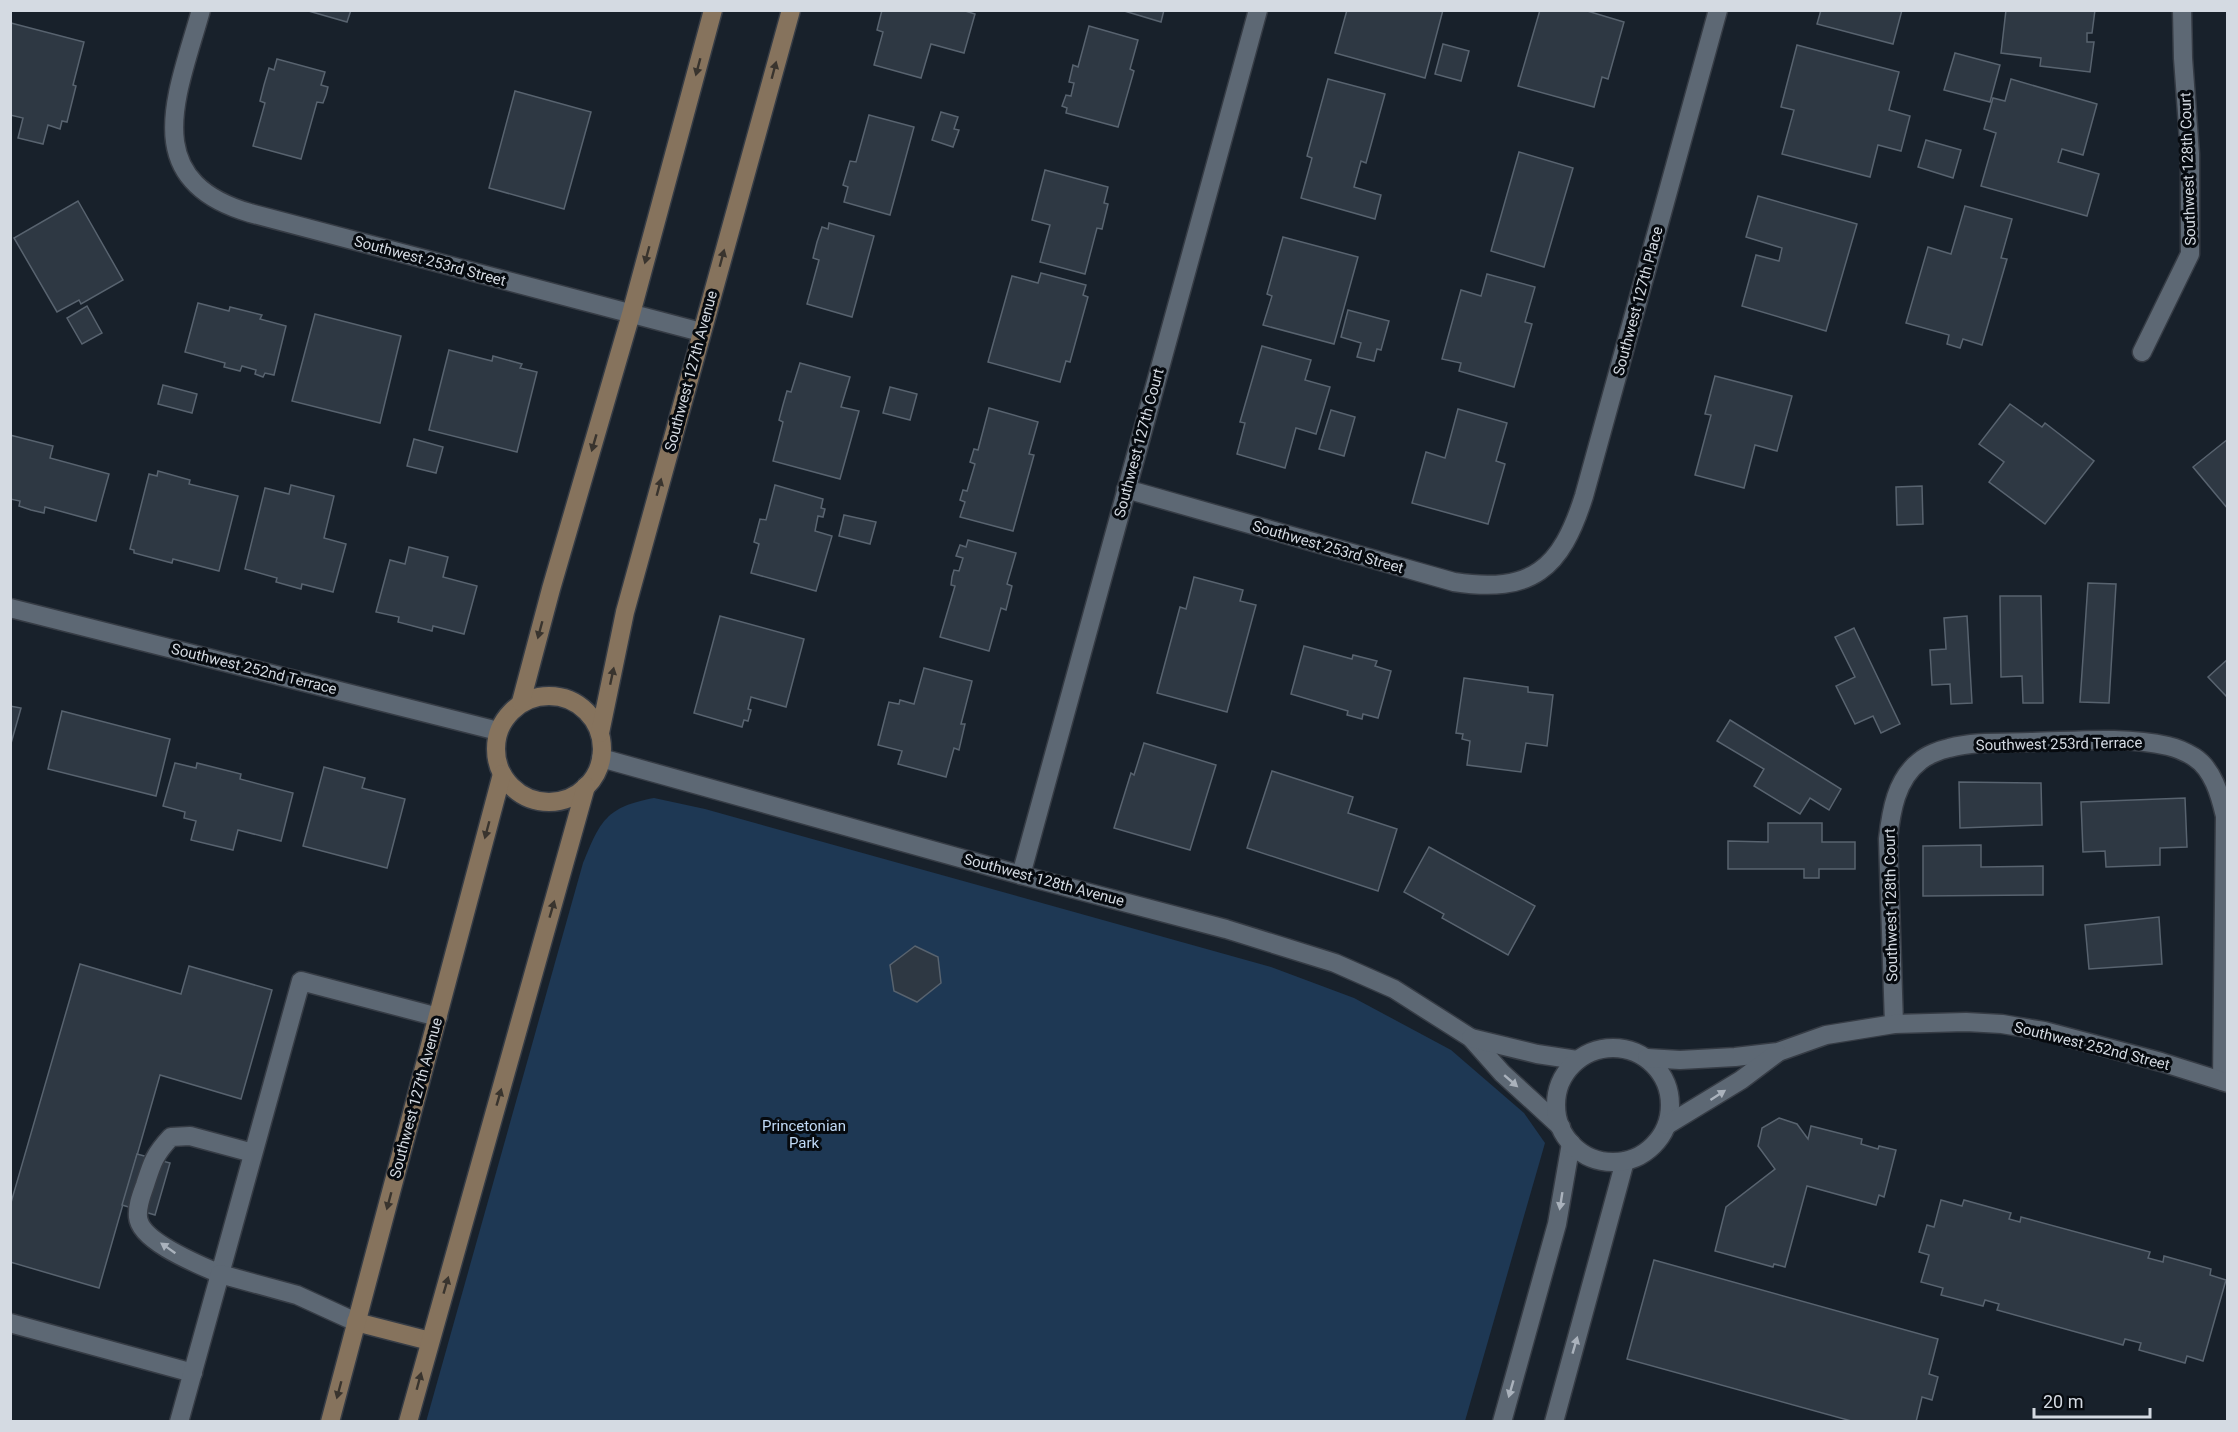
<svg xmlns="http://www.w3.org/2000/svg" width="2238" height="1432" font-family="Roboto,sans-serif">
<rect width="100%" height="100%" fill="#18212b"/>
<path fill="#1e3854" d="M 654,798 L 705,809 L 1271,967 L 1354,998 L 1451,1050 L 1524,1113 L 1545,1143 L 1465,1421 L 426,1422 L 583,863 C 600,821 606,807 654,798 Z"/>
<g fill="#2e3843" stroke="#58636f" stroke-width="1.5">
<path d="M 305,10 L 351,10 L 347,22 Z"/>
<path d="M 882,10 L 962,10 L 975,14 L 964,53 L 931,44 L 921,78 L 874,65 L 883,32 L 877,30 Z"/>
<path d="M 1121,10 L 1164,10 L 1161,22 Z"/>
<path d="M 1347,10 L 1443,10 L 1425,78 L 1335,53 Z"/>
<path d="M 1540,10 L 1584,10 L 1624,22 L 1608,79 L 1602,77 L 1594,107 L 1518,86 Z"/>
<path d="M 1821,10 L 1902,10 L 1893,44 L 1817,24 Z"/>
<path d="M 2006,10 L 2095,10 L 2092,33 L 2087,33 L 2087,42 L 2094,42 L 2090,72 L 2040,66 L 2041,58 L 2001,53 Z"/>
<path d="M 11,23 L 84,42 L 73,85 L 76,86 L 67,122 L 62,121 L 60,129 L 48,125 L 43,144 L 18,138 L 23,118 L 10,115 Z"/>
<path d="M 1089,26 L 1138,40 L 1130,69 L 1134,71 L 1118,127 L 1066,113 L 1067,108 L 1062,106 L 1066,95 L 1071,96 L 1074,83 L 1069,82 L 1073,65 L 1078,67 Z"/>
<path d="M 1443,44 L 1469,51 L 1461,81 L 1435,74 Z"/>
<path d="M 1797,45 L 1899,72 L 1889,110 L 1910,116 L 1901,151 L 1878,145 L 1870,177 L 1782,154 L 1794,110 L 1781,107 Z"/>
<path d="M 1955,53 L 2000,65 L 1990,102 L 1944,90 Z"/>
<path d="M 277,59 L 325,72 L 321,85 L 328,87 L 326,95 L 323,103 L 317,102 L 301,159 L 253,146 L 265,103 L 260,101 L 264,85 L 269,68 L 274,70 Z"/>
<path d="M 1328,79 L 1385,94 L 1366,163 L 1361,161 L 1354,187 L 1381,195 L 1375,219 L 1301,198 L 1312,158 L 1307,156 Z"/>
<path d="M 2011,79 L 2097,104 L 2083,155 L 2062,149 L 2058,162 L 2099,174 L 2087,216 L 1981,186 L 1996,133 L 1984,129 L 1993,98 L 2005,101 Z"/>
<path d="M 515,91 L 591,112 L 564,209 L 489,188 Z"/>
<path d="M 941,112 L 958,117 L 954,129 L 959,130 L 953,147 L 932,140 Z"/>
<path d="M 869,115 L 914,127 L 890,215 L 844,202 L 848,187 L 843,185 L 850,161 L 856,162 Z"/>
<path d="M 1926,140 L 1961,150 L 1953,178 L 1918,167 Z"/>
<path d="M 1519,152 L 1573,168 L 1544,267 L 1491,251 Z"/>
<path d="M 1045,170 L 1108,187 L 1104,203 L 1108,204 L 1102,229 L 1097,228 L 1085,274 L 1040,262 L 1050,225 L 1032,220 Z"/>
<path d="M 1758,196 L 1857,224 L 1826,331 L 1742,306 L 1756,255 L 1779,261 L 1782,248 L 1746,237 Z"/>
<path d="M 78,201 L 123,280 L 81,304 L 79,300 L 57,312 L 14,238 Z"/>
<path d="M 1965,206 L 2012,219 L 2001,258 L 2007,259 L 1982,345 L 1963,339 L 1960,348 L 1947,344 L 1949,335 L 1906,323 L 1928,247 L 1951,254 Z"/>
<path d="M 829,223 L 874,236 L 852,317 L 807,304 L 819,260 L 813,258 L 817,242 L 822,227 L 828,229 Z"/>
<path d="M 1283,237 L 1358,257 L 1334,344 L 1263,325 L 1272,296 L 1267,294 Z"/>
<path d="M 1041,273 L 1086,285 L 1083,295 L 1088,297 L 1070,362 L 1066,361 L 1060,382 L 988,362 L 1012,276 L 1038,283 Z"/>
<path d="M 1487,274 L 1535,287 L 1525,322 L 1532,324 L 1514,387 L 1459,371 L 1461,363 L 1442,359 L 1461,290 L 1481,296 Z"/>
<path d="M 198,303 L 229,311 L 230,307 L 262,315 L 260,319 L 286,326 L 274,375 L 265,373 L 263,377 L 255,374 L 256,370 L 242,366 L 240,371 L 224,367 L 225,363 L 185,352 Z"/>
<path d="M 87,306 L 102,333 L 82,344 L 67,318 Z"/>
<path d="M 1348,310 L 1389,321 L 1381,350 L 1377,349 L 1374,361 L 1357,357 L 1361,343 L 1341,337 Z"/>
<path d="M 315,314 L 401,336 L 380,423 L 292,401 Z"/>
<path d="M 1262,346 L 1311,360 L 1305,380 L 1330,387 L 1316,434 L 1296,428 L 1285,468 L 1237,454 L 1245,423 L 1240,422 Z"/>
<path d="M 449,350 L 492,361 L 493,356 L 522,364 L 520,368 L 537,372 L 517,452 L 429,430 Z"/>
<path d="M 800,363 L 850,377 L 841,407 L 859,411 L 840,479 L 773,461 L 783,422 L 779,420 L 783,405 L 787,391 L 791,392 Z"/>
<path d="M 1715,376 L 1792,396 L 1777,451 L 1755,445 L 1744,488 L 1695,475 L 1711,415 L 1705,414 Z"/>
<path d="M 163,385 L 197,394 L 192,413 L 158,404 Z"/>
<path d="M 890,387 L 917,394 L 910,420 L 883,413 Z"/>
<path d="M 2010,404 L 2042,427 L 2045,423 L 2094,461 L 2045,524 L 1989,482 L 2004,462 L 1979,444 Z"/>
<path d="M 989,408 L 1038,422 L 1029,454 L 1034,455 L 1013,531 L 960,517 L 965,502 L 960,500 L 963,490 L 967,491 L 975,464 L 970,462 L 974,449 L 978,450 Z"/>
<path d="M 1458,409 L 1507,423 L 1496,461 L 1505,464 L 1488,524 L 1412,503 L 1426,452 L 1445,458 Z"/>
<path d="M 1331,410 L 1355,417 L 1344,456 L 1319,449 Z"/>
<path d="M 10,435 L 53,446 L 50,458 L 109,474 L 96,521 L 45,507 L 44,513 L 31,510 L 19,506 L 20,501 L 10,499 Z"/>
<path d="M 414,439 L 443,447 L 436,473 L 407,466 Z"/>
<path d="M 2228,439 L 2228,509 L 2193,467 Z"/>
<path d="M 158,471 L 190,480 L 189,484 L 238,496 L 219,571 L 173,559 L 172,563 L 134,553 L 134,550 L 130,549 L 149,474 L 157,476 Z"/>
<path d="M 291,485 L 334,496 L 324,538 L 346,544 L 333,592 L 302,584 L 301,589 L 276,582 L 277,578 L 245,569 L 265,488 L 289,494 Z"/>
<path d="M 775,485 L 823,499 L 821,508 L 825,509 L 823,517 L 818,516 L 815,531 L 832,536 L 816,591 L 751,573 L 759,544 L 754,542 L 760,519 L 766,520 Z"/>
<path d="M 1922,486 L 1923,524 L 1897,525 L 1896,487 Z"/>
<path d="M 844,515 L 876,522 L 870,544 L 839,536 Z"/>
<path d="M 968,540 L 1016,553 L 1007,584 L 1012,586 L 1006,610 L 1001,608 L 989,651 L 940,637 L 955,586 L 951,585 L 952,577 L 954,570 L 959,571 L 963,558 L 956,556 L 960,545 L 966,547 Z"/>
<path d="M 409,547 L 448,557 L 443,577 L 477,586 L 464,634 L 433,626 L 432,631 L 398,622 L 399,617 L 376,612 L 390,560 L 405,564 Z"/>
<path d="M 1194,577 L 1243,590 L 1240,601 L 1256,605 L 1227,712 L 1157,693 L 1180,607 L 1186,609 Z"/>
<path d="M 2088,583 L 2116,584 L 2109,703 L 2080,702 Z"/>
<path d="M 2000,596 L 2041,596 L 2043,703 L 2023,703 L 2022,676 L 2001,677 Z"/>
<path d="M 720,616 L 804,639 L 786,707 L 751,697 L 748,709 L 751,710 L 748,721 L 744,720 L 742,727 L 694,713 Z"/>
<path d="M 1967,616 L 1972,703 L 1951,704 L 1950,684 L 1932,685 L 1930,650 L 1946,649 L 1944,618 Z"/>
<path d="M 1854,628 L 1900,724 L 1881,733 L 1873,716 L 1855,724 L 1836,686 L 1855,677 L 1835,637 Z"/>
<path d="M 1304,646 L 1352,659 L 1353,655 L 1377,661 L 1375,666 L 1391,671 L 1378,718 L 1363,714 L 1362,719 L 1347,715 L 1348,711 L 1291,694 Z"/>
<path d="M 2228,659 L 2228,698 L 2208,677 Z"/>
<path d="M 924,668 L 972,681 L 961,724 L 965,724 L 959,750 L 954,748 L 946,777 L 898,764 L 902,751 L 878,745 L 889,702 L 899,704 L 900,700 L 914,704 Z"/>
<path d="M 1464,678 L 1528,687 L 1528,692 L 1553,695 L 1547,746 L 1526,743 L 1521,772 L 1467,765 L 1470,741 L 1462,739 L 1463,734 L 1456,733 Z"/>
<path d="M 10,706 L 21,708 L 10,747 Z"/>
<path d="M 62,711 L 170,739 L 156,796 L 48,769 Z"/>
<path d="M 1730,720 L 1841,789 L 1829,810 L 1810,798 L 1800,814 L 1754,786 L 1764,769 L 1717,741 Z"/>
<path d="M 1144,743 L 1216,765 L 1190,850 L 1114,828 L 1131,773 L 1134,775 Z"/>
<path d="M 175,763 L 196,768 L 197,763 L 241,774 L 240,779 L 293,793 L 281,841 L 238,830 L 233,850 L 191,840 L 196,821 L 184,818 L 185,812 L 163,806 Z"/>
<path d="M 324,767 L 365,778 L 362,788 L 405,799 L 387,868 L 303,846 Z"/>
<path d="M 1272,771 L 1353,797 L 1348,813 L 1397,829 L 1378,891 L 1247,848 Z"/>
<path d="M 1959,782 L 2041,783 L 2042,825 L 1960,828 Z"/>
<path d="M 2185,798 L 2187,847 L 2160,848 L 2160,865 L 2106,867 L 2105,851 L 2083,852 L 2081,802 Z"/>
<path d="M 1768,823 L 1822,823 L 1822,842 L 1855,842 L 1855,869 L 1819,869 L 1819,878 L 1804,878 L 1804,869 L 1728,869 L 1728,841 L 1768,842 Z"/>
<path d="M 1981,845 L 1981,867 L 2043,866 L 2043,895 L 1923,896 L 1923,846 Z"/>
<path d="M 1429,847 L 1535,906 L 1508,955 L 1442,918 L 1444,914 L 1404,892 Z"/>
<path d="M 2159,917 L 2162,964 L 2089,969 L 2085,925 Z"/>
<path d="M 915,946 L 938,957 L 941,983 L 917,1002 L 894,991 L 890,965 Z"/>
<path d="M 80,964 L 181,994 L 189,966 L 272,990 L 241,1099 L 160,1075 L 99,1288 L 10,1262 L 10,1206 Z"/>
<path d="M 1779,1118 L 1797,1124 L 1808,1139 L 1811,1126 L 1862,1139 L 1861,1144 L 1878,1149 L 1879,1146 L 1896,1150 L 1884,1197 L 1879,1195 L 1876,1205 L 1807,1186 L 1785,1267 L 1774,1264 L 1773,1267 L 1715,1251 L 1726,1207 L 1775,1169 L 1758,1146 L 1762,1128 Z"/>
<path d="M 137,1154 L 170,1163 L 155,1215 L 122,1205 Z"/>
<path d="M 1941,1200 L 1962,1206 L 1964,1200 L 2011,1213 L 2009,1219 L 2020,1222 L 2021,1217 L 2150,1252 L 2148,1258 L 2163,1262 L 2164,1256 L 2211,1269 L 2210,1275 L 2226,1280 L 2203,1361 L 2187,1356 L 2185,1363 L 2139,1350 L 2141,1343 L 2125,1339 L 2123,1345 L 1997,1310 L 1999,1304 L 1985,1300 L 1983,1306 L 1941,1295 L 1943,1288 L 1921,1282 L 1929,1255 L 1919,1252 L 1927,1225 L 1934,1227 Z"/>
<path d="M 1654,1260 L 1938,1339 L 1929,1374 L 1938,1377 L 1932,1400 L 1922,1397 L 1916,1422 L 1855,1422 L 1627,1359 Z"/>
</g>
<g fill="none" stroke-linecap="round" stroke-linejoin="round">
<g stroke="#363c45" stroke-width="21">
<g id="lane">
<path d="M 253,1153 L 190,1136 L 171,1137 C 154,1155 152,1163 145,1185 C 141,1196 137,1206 138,1217 C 140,1242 200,1265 220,1274 L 301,981 L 438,1017"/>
<path d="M 10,1323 L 193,1373"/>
<path d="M 179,1422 L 220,1274 L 297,1295 L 356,1322"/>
<path d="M 1502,1422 L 1557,1224 L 1571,1143"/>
<path d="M 1554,1422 L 1625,1161"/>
</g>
</g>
<g stroke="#363c45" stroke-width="21">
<g id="street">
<path d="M 201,10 C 178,93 136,180 250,213 L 701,332"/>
<path d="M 2142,352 L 2190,254 L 2190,154 L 2183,58 L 2182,10"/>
<path d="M 1126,489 L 1454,582 C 1532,594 1561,569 1584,496 L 1718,10"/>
<path d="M 10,608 L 498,731"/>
<path d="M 601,758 L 1021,875 L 1226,929 L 1335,963 L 1394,989 L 1471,1038 L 1502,1073 L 1561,1127"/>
<path d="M 1021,875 L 1258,10"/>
<path d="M 1894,1024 L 1888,839 C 1891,812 1896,779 1920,761 C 1927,755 1940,750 1949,748 C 1975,741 2004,743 2031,742 C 2076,741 2124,736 2168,746 C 2177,748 2186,752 2194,757 C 2213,769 2220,795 2225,816 L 2222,1081"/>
<path d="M 1471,1038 L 1537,1054 L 1577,1060"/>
<circle cx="1613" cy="1105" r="57"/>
<path d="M 1647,1058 L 1680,1060 L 1735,1057 L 1778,1052 L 1826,1035 L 1894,1024 L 1966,1022 L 2002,1024 L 2044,1031 L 2161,1062 L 2228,1083"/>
<path d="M 1667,1125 L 1741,1080 L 1777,1053"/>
</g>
</g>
<g stroke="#363c45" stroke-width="21">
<g id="secondary">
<circle cx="549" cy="749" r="53"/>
<path d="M 521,702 L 551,589 L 631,314 L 713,10"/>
<path d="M 600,733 L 625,612 L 791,10"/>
<path d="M 356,1322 L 430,1341"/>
<path d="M 330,1422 L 502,774"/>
<path d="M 408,1422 L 586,786"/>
</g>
</g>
<use href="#lane" stroke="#5d6874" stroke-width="18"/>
<use href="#street" stroke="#5d6874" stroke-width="18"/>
<use href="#secondary" stroke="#86735d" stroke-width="18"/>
</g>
<defs><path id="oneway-solid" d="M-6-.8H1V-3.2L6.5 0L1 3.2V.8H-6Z" transform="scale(1.5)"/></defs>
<g fill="#39342e">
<use href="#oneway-solid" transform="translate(698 67) rotate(105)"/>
<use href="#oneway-solid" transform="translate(774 70) rotate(-75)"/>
<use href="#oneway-solid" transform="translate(647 255) rotate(105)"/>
<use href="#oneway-solid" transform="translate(722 258) rotate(-75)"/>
<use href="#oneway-solid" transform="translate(594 443) rotate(106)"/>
<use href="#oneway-solid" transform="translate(659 487) rotate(-75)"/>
<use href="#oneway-solid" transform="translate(540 630) rotate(105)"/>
<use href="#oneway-solid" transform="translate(612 676) rotate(-78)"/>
<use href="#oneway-solid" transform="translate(487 830) rotate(105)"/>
<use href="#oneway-solid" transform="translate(552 909) rotate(-74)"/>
<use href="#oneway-solid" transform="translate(499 1097) rotate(-74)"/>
<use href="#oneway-solid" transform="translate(389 1201) rotate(105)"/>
<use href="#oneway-solid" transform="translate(446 1285) rotate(-74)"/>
<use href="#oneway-solid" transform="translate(419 1381) rotate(-75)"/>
<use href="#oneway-solid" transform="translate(339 1390) rotate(105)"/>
</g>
<g fill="#aab2bc">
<use href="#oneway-solid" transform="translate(1511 1081) rotate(41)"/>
<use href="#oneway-solid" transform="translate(1718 1095) rotate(-33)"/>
<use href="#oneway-solid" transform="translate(1561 1201) rotate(99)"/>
<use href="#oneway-solid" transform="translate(168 1248) rotate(-145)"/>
<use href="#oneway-solid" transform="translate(1575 1345) rotate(-74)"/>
<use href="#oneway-solid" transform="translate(1511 1389) rotate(106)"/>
</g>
<g text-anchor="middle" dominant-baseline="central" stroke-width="6" stroke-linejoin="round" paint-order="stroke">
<g font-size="15" fill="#d4dae2" stroke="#060a0f">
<text transform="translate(2188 169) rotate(-92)">Southwest 128th Court</text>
<text transform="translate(430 261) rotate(15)">Southwest 253rd Street</text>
<text transform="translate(1638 301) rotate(-75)">Southwest 127th Place</text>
<text transform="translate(691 371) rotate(-75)">Southwest 127th Avenue</text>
<text transform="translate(1139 443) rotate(-75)">Southwest 127th Court</text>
<text transform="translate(1328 547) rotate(16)">Southwest 253rd Street</text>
<text transform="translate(254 669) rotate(14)">Southwest 252nd Terrace</text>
<text transform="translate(2059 744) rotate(-1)">Southwest 253rd Terrace</text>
<text transform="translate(1044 880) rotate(15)">Southwest 128th Avenue</text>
<text transform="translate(1891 905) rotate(-91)">Southwest 128th Court</text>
<text transform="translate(2092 1046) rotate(14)">Southwest 252nd Street</text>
<text transform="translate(416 1098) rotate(-75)">Southwest 127th Avenue</text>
</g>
<g font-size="15" fill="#c0daf7" stroke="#060a0f">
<text x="804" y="1126">Princetonian<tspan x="804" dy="17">Park</tspan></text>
</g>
</g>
<rect width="2238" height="1432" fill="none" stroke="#d4dae2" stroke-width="24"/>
<path d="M2034 1408v9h116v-9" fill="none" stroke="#d4dae2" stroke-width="3"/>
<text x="2043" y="1408" font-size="18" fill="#d4dae2" stroke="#060a0f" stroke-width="4.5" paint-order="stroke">20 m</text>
</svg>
